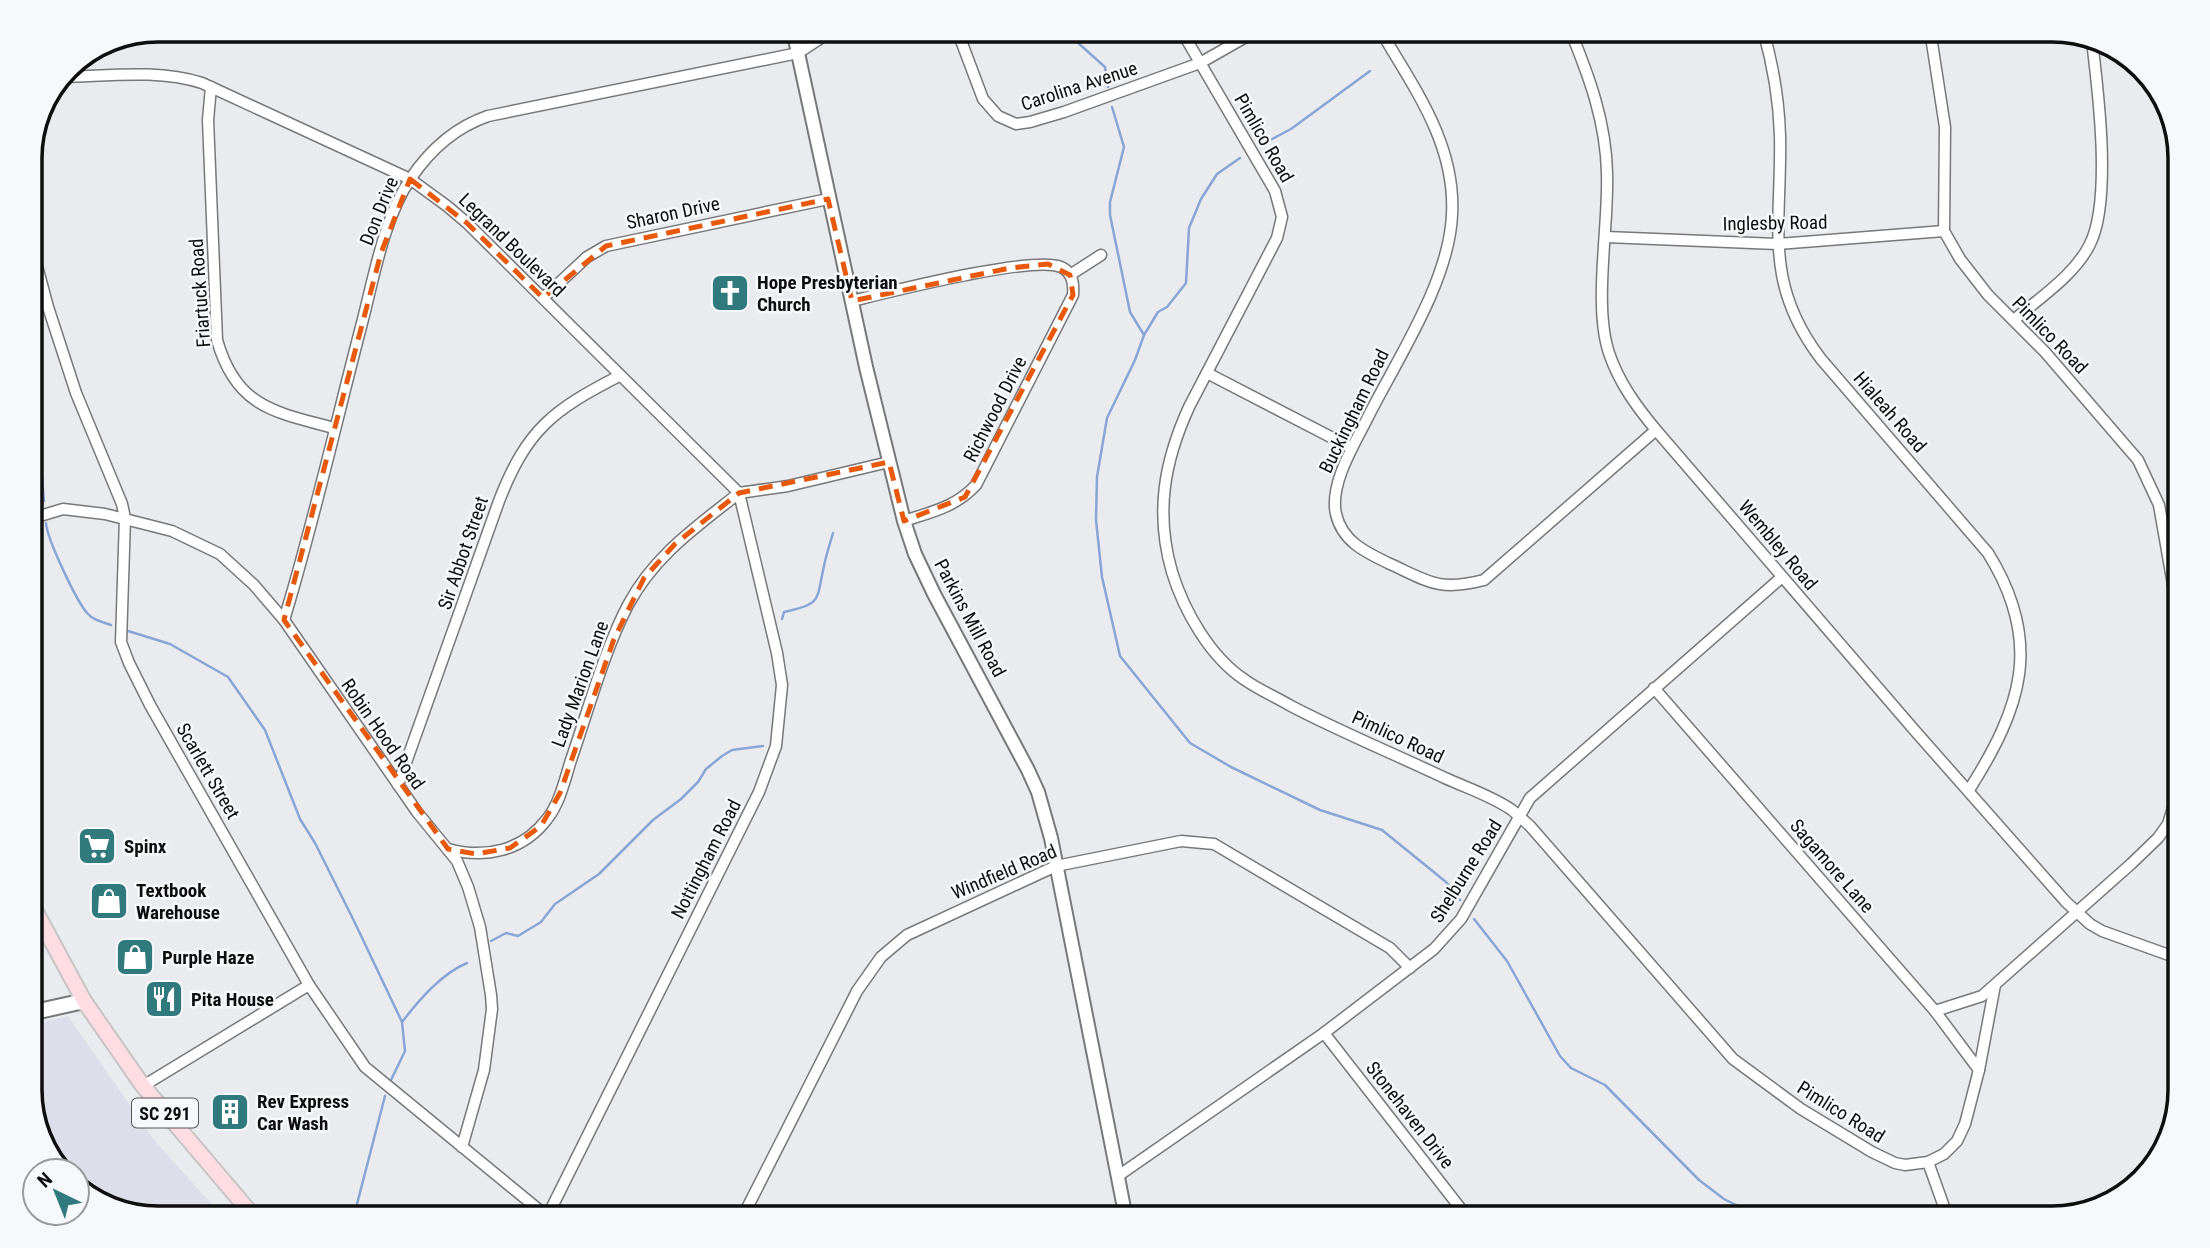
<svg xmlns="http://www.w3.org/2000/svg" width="2210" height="1248" font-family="'Roboto Condensed',sans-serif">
<rect width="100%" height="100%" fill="#eaebee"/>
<g fill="#dcdee9">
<path d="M 30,964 L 41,989 L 40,994 L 30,1001 Z"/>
<path d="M 68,1016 L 154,1140 L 224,1218 L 158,1218 L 94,1201 L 77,1185 L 77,1171 L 62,1171 L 51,1161 L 30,1098 L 30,1026 Z"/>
</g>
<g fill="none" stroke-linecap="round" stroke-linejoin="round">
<g stroke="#89a5d4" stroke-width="2.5">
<path d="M 1073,30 L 1077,42 L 1105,67 L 1108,87"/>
<path d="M 2155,86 L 2166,134 L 2174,144 L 2180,214"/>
<path d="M 1112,107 L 1124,147 L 1110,202 L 1110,215 L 1130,312 L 1144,335"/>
<path d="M 1261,145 L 1291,129 L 1370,71"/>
<path d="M 1240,158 L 1217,174 L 1201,199 L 1189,228 L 1186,283 L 1167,307 L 1158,312 L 1144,335 L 1135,360 L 1107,418 L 1097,477 L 1096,520 L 1102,577 L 1120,656 L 1190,743 L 1231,767 L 1320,810 L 1382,830 L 1446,882 L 1460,900"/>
<path d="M 30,459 L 42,477 L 44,501"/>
<path d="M 46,523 C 47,539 76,600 87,613 C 93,620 102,622 111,625"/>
<path d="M 782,619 L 784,612 C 823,604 816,600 824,566 C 826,555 830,544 833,533"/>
<path d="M 128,631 L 170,644 L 228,677 L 265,730 L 300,819 L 315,843 L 355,923 L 402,1022 L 405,1051 L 391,1080"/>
<path d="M 1474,919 L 1507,961 L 1560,1056 L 1571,1068 L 1605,1085 L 1699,1180 L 1724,1199 L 1762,1218"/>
<path d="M 491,941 L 506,933 L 518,936 L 541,922 L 555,904 L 599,874 L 653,820 L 681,799 L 698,782 L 706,769 L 722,756 L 732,750 L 763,746"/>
<path d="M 402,1022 C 419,1000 441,974 467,963"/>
<path d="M 357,1204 L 385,1096"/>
</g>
<g stroke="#77787b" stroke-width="13">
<g id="minor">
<path d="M 957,30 L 983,99 L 998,116 L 1016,124 L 1030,122 L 1064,112 L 1200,63 L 1258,30"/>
<path d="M 1181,30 L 1275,191 L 1282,217 L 1277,238 L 1189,407 C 1164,462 1155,513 1172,572 C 1184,611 1210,657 1245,680 C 1259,690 1276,697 1291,706 C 1341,732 1394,754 1445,778 C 1467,788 1492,796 1512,810 L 1530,826 L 1733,1059 L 1801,1109 L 1872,1152 L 1895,1163 L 1905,1165 L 1928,1162 L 1944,1154 L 1957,1141 L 1965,1124 L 1979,1070 L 1995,985"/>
<path d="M 1380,30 C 1414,88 1456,144 1452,215 C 1449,281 1399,356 1369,415 C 1356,442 1329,483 1336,514 C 1342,541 1365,552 1388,563 C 1428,581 1438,592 1484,580 L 1656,430"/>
<path d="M 1570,30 C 1589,76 1606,122 1607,173 C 1609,226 1593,305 1609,353 C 1619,383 1637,407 1656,430 L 1916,732 L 2066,902 L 2090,924 L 2102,931 L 2180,959"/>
<path d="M 1763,30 C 1773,65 1779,100 1780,136 C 1782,224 1762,282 1821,359 L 1988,553 C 2044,643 2021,708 1969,790"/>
<path d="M 1930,30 L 1945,127 L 1944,231 L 1960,259 L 1988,295 L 2045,352 L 2138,460 L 2159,505 L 2175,596 L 2180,655"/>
<path d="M 63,77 C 109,76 157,69 202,83 L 410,179 L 447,206 L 467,223 L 739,493 L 788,486 L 889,462"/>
<path d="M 211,87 L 208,120 L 217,340 C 236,407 274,412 334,428"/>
<path d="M 1606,237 L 1777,244 L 1944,231"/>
<path d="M 30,240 L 48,307 L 76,393 L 122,504 L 125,518 L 121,642 L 129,663 L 150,705 L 309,985 L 365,1067 L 549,1218"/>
<path d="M 1070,275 L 1101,255"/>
<path d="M 543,298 L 587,257 L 606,246 L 828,199"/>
<path d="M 852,301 C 889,292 1033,255 1061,267 C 1073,272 1074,284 1073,295 L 976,485 C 956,507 931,512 904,521"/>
<path d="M 2014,320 C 2039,298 2075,275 2090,244 C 2112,200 2098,90 2092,41"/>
<path d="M 1207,373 L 1352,448"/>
<path d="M 30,519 L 63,509 L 105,514 L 172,531 L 220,554 L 254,585 L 284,620 L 417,812 L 457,861 L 468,887 L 480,927 L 491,995 L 492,1009 L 484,1070 L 462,1147"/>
<path d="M 284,620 C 314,522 336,422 362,323 C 374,277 384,217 411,178 C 430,150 456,127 488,116 L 798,53 L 833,30"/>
<path d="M 1654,688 L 1935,1011 L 1979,1070"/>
<path d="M 398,785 L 499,501 C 527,429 553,410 619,376"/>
<path d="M 448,849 C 485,859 523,851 547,819 C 560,803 565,779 571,760 C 588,711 604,651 628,605 C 655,555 695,528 739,493 L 777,653 L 782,685 L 776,746 L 759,792 L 547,1217"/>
<path d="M 1935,1011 L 1982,996 L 2131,864 L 2158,838 L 2168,824 L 2177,795 L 2180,772"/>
<path d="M 1324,1033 L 1468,1218"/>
<path d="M 143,1086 L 309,985"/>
<path d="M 1928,1162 L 1948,1218"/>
<path d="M 1118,1176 L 1324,1033 L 1434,949 L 1461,919 L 1530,798 L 1782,577"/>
<path d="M 742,1218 L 857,991 L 881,957 L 907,935 L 1056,866 L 1181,841 L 1214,844 L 1390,948 L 1410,968"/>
</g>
</g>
<g stroke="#77787b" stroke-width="16">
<path id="tertiary" d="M 793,30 L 866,367 L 904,521 L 915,554 L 934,594 L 1028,770 L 1038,792 L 1051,838 L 1126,1218"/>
</g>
<g stroke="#77787b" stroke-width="18">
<path id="secondary" d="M 30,1013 L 84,1001"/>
</g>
<g stroke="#c5c5c5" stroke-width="18">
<path id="primary" d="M 30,901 L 84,1001 L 143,1086 L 255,1218"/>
</g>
<use href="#minor" stroke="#fff" stroke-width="10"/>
<use href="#tertiary" stroke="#fff" stroke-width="12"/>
<use href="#secondary" stroke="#fff" stroke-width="14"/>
<use href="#primary" stroke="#ffdde2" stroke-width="14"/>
</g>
<path fill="none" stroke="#e8590c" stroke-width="5" stroke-dasharray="14 9" stroke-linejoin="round" d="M 410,179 L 467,223 L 543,298 L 606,246 L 828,199 L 852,301 L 1010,268 L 1048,264 L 1070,275 L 1073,295 L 965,497 L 904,521 L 889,462 L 739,493 L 675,544 L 644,578 L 614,639 L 560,793 L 541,826 L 510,848 L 476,854 L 448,849 L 284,620 L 381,253 Z"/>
<defs>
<g id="church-square" transform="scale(2.0125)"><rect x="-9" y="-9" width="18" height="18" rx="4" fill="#30797c" stroke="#f7f8fb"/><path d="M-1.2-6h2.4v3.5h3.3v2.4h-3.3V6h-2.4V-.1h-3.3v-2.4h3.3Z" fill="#fff"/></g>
<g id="supermarket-square" transform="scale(2.0125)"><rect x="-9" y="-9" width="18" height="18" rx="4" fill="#30797c" stroke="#f7f8fb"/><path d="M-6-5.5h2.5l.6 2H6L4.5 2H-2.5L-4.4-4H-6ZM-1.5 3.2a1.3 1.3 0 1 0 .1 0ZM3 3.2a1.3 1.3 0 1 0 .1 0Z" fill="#fff"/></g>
<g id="shop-square" transform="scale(2.0125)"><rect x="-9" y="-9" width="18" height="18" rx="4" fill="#30797c" stroke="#f7f8fb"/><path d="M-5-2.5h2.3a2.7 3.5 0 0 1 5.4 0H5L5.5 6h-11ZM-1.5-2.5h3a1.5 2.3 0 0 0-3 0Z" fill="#fff"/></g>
<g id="restaurant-square" transform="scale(2.0125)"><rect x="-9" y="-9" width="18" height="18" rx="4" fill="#30797c" stroke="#f7f8fb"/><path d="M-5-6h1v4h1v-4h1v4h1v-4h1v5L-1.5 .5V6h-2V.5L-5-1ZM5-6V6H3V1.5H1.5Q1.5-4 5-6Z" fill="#fff"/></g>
<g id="building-square" transform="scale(2.0125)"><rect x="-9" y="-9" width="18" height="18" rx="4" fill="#30797c" stroke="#f7f8fb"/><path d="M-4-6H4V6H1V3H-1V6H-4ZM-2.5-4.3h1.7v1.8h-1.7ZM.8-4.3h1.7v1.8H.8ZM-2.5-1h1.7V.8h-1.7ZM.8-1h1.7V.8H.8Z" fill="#fff"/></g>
</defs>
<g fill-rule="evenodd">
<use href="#church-square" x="730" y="293"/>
<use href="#supermarket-square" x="97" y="846"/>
<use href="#shop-square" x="109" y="901"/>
<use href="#shop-square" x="135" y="957"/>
<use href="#restaurant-square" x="164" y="999"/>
<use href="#building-square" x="230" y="1112"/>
</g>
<g text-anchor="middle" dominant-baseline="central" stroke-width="5" stroke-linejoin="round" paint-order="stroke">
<rect fill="#f7f8fb" stroke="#545456" stroke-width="2" x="132" y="1098.5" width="66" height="29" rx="5"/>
<g font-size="18" font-weight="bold" fill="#0e0e0f">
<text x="165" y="1113">SC 291</text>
</g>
<g font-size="19" fill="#0e0e0f" stroke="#f7f8fb">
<text transform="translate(1079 86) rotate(-18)">Carolina Avenue</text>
<text transform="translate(1264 138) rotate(60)">Pimlico Road</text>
<text transform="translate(379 211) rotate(-68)">Don Drive</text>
<text transform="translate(673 213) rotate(-12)">Sharon Drive</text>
<text transform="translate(1775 223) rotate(-1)">Inglesby Road</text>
<text transform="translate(512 245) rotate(44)">Legrand Boulevard</text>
<text transform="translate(200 293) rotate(-94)">Friartuck Road</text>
<text transform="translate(2050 335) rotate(46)">Pimlico Road</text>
<text transform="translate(995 409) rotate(-63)">Richwood Drive</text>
<text transform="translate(1354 411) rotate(-64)">Buckingham Road</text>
<text transform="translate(1890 412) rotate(49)">Hialeah Road</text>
<text transform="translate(1778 545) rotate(50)">Wembley Road</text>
<text transform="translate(463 553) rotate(-71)">Sir Abbot Street</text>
<text transform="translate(970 618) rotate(62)">Parkins Mill Road</text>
<text transform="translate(580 684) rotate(-70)">Lady Marion Lane</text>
<text transform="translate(383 734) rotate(55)">Robin Hood Road</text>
<text transform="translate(1398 737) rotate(25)">Pimlico Road</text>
<text transform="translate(208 771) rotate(60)">Scarlett Street</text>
<text transform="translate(706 859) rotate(-63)">Nottingham Road</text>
<text transform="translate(1832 866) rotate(49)">Sagamore Lane</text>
<text transform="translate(1466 871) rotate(-58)">Shelburne Road</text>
<text transform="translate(1004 872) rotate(-23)">Windfield Road</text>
<text transform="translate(1841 1112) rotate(32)">Pimlico Road</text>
<text transform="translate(1410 1115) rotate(52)">Stonehaven Drive</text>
</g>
<g font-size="19" font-weight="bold" fill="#0e0e0f" stroke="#f7f8fb" text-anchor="start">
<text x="757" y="282">Hope Presbyterian<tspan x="757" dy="22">Church</tspan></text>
<text x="124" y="846">Spinx</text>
<text x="136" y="890">Textbook<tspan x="136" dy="22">Warehouse</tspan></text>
<text x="162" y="957">Purple Haze</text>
<text x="191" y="999">Pita House</text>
<text x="257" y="1101">Rev Express<tspan x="257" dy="22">Car Wash</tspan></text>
</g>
</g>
<path d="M0 0H2210V1248H0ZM158 42H2052A116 116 0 0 1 2168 158V1090A116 116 0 0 1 2052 1206H158A116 116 0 0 1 42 1090V158A116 116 0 0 1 158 42Z" fill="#f7f8fb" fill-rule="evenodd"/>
<path fill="none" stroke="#0e0e0f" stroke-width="3.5" d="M158 42H2052A116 116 0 0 1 2168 158V1090A116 116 0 0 1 2052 1206H158A116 116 0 0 1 42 1090V158A116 116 0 0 1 158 42Z"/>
<g transform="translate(56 1192) rotate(317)"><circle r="33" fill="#f7f8fb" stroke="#9a9a9d" stroke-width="2"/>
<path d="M0-5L12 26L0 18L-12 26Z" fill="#30797c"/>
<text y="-10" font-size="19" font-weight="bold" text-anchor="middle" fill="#0e0e0f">N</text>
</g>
</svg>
